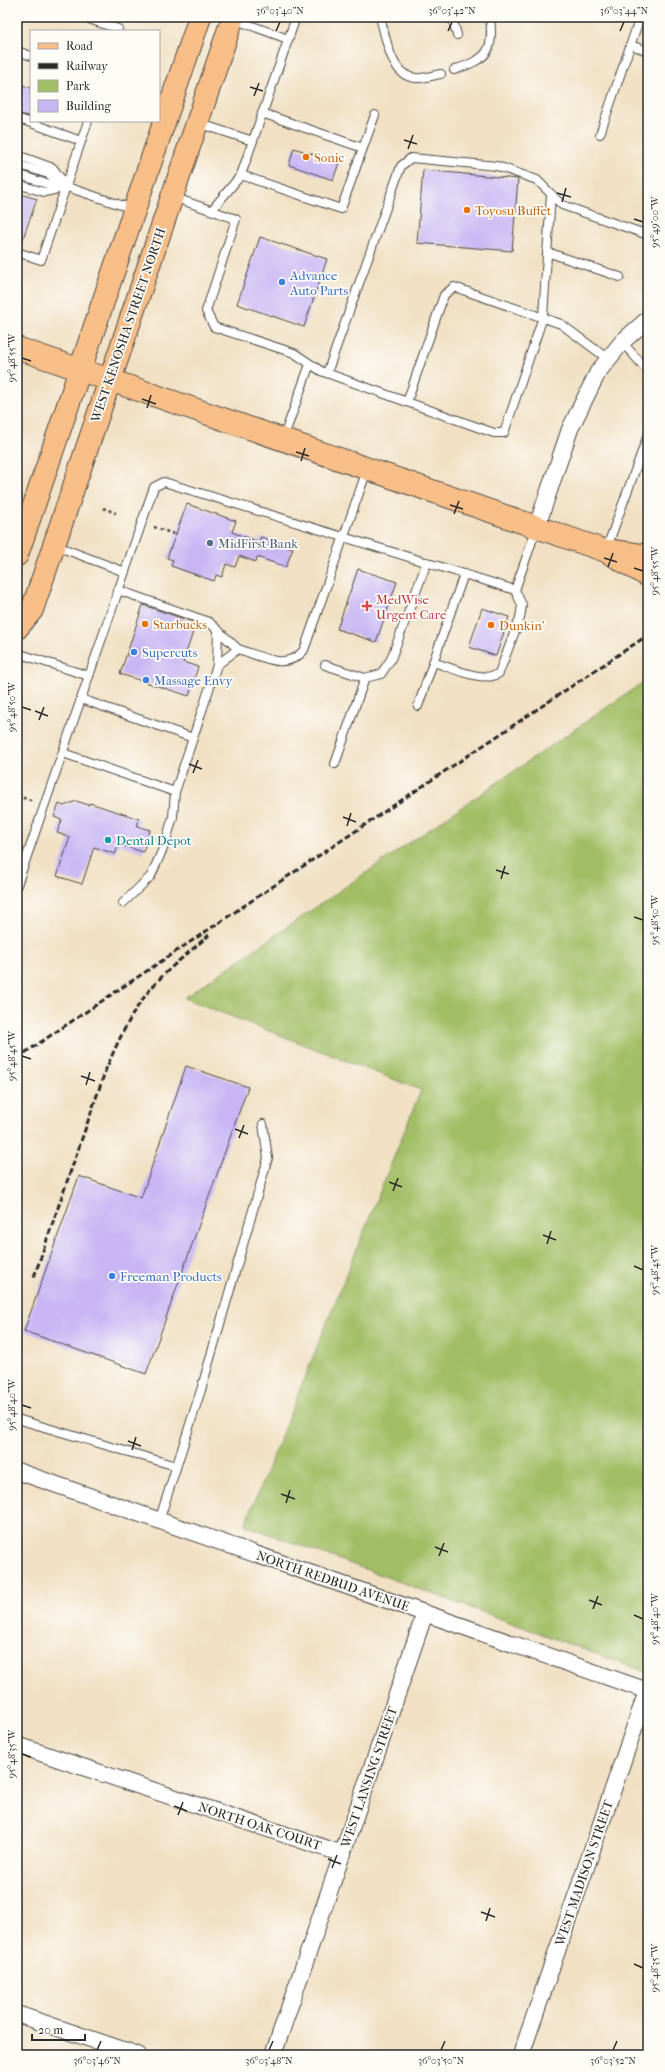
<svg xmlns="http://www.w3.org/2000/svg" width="665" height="2072" font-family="'IM FELL French Canon',serif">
<rect width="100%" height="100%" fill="#fdfcf7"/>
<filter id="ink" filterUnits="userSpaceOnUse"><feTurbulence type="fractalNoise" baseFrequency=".025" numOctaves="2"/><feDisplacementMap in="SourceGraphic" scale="8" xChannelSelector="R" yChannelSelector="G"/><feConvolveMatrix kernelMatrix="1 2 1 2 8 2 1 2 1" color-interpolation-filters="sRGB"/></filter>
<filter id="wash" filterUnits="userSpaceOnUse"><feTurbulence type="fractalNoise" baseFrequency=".012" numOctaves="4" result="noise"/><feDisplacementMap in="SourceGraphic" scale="16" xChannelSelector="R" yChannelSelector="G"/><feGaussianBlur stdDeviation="0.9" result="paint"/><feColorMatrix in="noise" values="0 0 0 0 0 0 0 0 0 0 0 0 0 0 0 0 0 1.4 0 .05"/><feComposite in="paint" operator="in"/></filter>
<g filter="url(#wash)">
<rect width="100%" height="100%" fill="#f1e0c3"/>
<path fill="#a2be65" stroke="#667448" d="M 648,679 L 648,1673 L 245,1525 L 421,1090 L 184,998 Z"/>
<g id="blocks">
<g fill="#c8b6f4">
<path d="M 17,83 L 31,88 L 31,117 L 17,113 Z"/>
<path d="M 294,148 L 339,163 L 333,180 L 289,165 Z"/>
<path d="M 423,170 L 518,179 L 512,251 L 417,243 Z"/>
<path d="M 17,193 L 37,199 L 20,247 L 17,247 Z"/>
<path d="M 260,237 L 327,259 L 304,327 L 237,304 Z"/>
<path d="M 187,504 L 236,521 L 232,532 L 259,542 L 261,537 L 293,548 L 286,567 L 257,557 L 256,562 L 239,556 L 235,567 L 226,564 L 222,577 L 216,575 L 214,581 L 171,566 L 173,560 L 167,558 Z"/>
<path d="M 358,569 L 397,582 L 376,642 L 337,629 Z"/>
<path d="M 143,605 L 196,623 L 183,662 L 198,667 L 189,696 L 120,674 Z"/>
<path d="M 482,608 L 509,617 L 496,656 L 469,647 Z"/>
<path d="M 76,801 L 89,805 L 90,803 L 139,819 L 137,826 L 150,830 L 143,852 L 119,844 L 115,854 L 94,847 L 82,884 L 57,876 L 70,837 L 57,833 L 62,820 L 54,817 L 59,804 L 64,806 Z"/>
<path d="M 186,1066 L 248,1087 L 146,1374 L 24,1331 L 79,1176 L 141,1198 Z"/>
</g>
</g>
</g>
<g filter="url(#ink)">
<use href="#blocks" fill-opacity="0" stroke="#494642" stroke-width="1"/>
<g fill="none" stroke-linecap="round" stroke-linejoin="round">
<g stroke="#494642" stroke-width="10">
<g id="service">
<path d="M 83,17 L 118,29 L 117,31"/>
<path d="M 380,17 C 386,36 390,77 416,78 C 424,79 433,75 441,74"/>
<path d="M 452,17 L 457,35"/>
<path d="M 233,19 L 288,39"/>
<path d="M 630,45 L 648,51"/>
<path d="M 17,51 L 31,56"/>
<path d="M 454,70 C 487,58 494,54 490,17"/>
<path d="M 17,118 L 81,141"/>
<path d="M 198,123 L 253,141"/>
<path d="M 600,134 L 640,17"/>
<path d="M 363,148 L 375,115"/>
<path d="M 17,155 L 53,168 L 67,187"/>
<path d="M 17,164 L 48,174 L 63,184"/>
<path d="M 17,174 L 44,183 L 67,187 L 133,209"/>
<path d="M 241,175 L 341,209 L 363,148 L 262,113"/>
<path d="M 17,184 L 44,192 L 64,188"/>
<path d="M 173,197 L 236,219 L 206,311 L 214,327 L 294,353 L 321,371 L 407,402 L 444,295 L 454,287 L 561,324 L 608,359"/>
<path d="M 212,210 L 241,175 L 296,17"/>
<path d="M 17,252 L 41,260 L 88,121"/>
<path d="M 547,252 L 620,277"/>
<path d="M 622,342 L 648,371"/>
<path d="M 327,373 L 401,166 L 411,158 L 497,166 L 537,180 L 562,205 L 648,235"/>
<path d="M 407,402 L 494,433 L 504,433 L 543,317 L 551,194"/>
<path d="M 283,439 L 310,364"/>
<path d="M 54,545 L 125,572"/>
<path d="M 606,550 L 648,435"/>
<path d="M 118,590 L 209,622 L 238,649"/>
<path d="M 17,653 L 89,676"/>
<path d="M 433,662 C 450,667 485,684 499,673 L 520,618 L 522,605 L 515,590"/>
<path d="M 217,665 L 218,630"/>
<path d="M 325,665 L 365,678 L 381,674 L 391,659 L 427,562"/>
<path d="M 81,699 L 193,738 L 175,792 L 173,817 L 165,844 L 151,876 L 123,903"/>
<path d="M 418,706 L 464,574 L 515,590 L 537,527"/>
<path d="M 193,738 L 217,665 L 238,649 C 261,656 286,672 304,650 L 367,470"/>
<path d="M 63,753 L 175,792"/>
<path d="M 335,764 L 365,678"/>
<path d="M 17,885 L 154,487 L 164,482 L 464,574"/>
<path d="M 17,1419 L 176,1466"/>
<path d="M 159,1521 L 201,1390 L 268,1158 L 263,1124"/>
</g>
</g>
<g stroke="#494642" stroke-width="18">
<g id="minor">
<path d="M 537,526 L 570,429 L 598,372 L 622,342 L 648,319"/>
<path d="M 17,1471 L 648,1691"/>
<path d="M 17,1745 L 343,1854"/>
<path d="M 17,2014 L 138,2055"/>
<path d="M 273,2055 L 425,1613"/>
<path d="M 521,2055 L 647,1691"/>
</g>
</g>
<g stroke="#494642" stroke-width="24">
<g id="primary">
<path d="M 17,348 L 606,551 L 648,576"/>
<path d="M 613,551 L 648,556"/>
<path d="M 17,555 L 200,17"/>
<path d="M 17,628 L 32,610 L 233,17"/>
</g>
</g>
<g stroke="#494642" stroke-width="2.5" stroke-dasharray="3 3" stroke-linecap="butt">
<path d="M 103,508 L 116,513"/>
<path d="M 154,527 L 174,534"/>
<path d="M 17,796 L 34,801"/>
</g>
<use href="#service" stroke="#fff" stroke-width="8"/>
<use href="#minor" stroke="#fff" stroke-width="16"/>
<use href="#primary" stroke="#f7be88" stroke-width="22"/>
<g stroke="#2b2b2b" stroke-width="3" stroke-dasharray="6 3" stroke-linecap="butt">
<path d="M 17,1058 L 648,635"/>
<path d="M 34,1277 L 106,1069 C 119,1039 133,1008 155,984 C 171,966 191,951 209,935"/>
</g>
</g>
</g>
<path fill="none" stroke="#2b2b2b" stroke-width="1.5" d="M 276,31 L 280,22M 448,31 L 452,22M 620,31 L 624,22M 250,87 L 263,91M 254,96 L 259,83M 404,140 L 417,144M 408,149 L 413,135M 557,193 L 571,197M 562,202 L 566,188M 634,219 L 643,222M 22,358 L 31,361M 142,399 L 156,404M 147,408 L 151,395M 296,452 L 309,456M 301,461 L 305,448M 450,505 L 463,509M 454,514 L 459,501M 604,558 L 617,562M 608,567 L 613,553M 634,568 L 643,571M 22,707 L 31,710M 35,711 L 48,716M 39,720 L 44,707M 189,764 L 202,769M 193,773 L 198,760M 343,817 L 356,822M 347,826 L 351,813M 496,870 L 509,874M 501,879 L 505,866M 634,917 L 643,920M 22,1056 L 31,1059M 81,1076 L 95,1081M 86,1085 L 90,1072M 235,1129 L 248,1134M 239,1138 L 244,1125M 389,1182 L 402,1187M 393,1191 L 398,1178M 543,1235 L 556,1240M 547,1244 L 551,1231M 634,1266 L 643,1270M 22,1405 L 31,1408M 128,1441 L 141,1446M 132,1450 L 136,1437M 281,1494 L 295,1499M 286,1503 L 290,1490M 435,1547 L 448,1552M 439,1556 L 444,1543M 589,1600 L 602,1605M 593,1609 L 598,1596M 634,1615 L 643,1619M 22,1754 L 31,1757M 174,1806 L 187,1811M 178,1815 L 183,1802M 328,1859 L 341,1864M 332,1868 L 337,1855M 481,1912 L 495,1917M 486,1921 L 490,1908M 634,1964 L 643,1968M 97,2050 L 101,2041M 269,2050 L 273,2041M 441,2050 L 445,2041M 613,2050 L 617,2041"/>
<g fill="#e8710a" stroke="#fdfcf7" stroke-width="1.5">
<circle cx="306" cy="157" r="4"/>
<circle cx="467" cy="210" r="4"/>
<circle cx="145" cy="624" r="4"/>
<circle cx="491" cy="625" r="4"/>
</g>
<g fill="#3f7fe0" stroke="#fdfcf7" stroke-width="1.5">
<circle cx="282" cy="282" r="4"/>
<circle cx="134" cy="652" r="4"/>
<circle cx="146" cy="680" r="4"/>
<circle cx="112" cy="1276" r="4"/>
</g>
<circle fill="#5c6f8a" stroke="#fdfcf7" stroke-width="1.5" cx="210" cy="543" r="4"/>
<path fill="#e0444e" stroke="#fdfcf7" stroke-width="1.5" d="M365 600h4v4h4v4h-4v4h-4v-4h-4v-4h4z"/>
<circle fill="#0f9aa8" stroke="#fdfcf7" stroke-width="1.5" cx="108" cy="840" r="4"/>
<g text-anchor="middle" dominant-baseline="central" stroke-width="3.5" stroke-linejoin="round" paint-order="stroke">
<g font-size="13" fill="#c56008" stroke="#fdfcf7" text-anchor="start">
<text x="314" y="157">Sonic</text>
<text x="475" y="210">Toyosu Buffet</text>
<text x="153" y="624">Starbucks</text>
<text x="499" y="625">Dunkin'</text>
</g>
<g font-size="13" fill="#366cbe" stroke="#fdfcf7" text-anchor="start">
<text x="290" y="275">Advance<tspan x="290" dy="15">Auto Parts</tspan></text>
<text x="142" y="652">Supercuts</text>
<text x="154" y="680">Massage Envy</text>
<text x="120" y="1276">Freeman Products</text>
</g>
<g font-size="13" fill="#2b2b2b" stroke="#fdfcf7">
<text transform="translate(128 325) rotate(-71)">WEST KENOSHA STREET NORTH</text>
<text transform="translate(333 1581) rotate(19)">NORTH REDBUD AVENUE</text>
<text transform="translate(369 1777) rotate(-71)">WEST LANSING STREET</text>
<text transform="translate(260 1826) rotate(18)">NORTH OAK COURT</text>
<text transform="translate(584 1873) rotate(-71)">WEST MADISON STREET</text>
</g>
<g font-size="13" fill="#4e5e75" stroke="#fdfcf7" text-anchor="start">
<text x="218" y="543">MidFirst Bank</text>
</g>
<g font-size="13" fill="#be3a42" stroke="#fdfcf7" text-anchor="start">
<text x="376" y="599">MedWise<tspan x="376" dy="15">Urgent Care</tspan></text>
</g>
<g font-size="13" fill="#0d838f" stroke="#fdfcf7" text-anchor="start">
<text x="116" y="840">Dental Depot</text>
</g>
</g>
<rect width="665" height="2072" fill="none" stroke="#fdfcf7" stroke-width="44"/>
<rect x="30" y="30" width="130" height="92" fill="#fdfcf7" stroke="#a9a8a5"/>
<rect x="38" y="43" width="20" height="6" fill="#f7be88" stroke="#a9a8a5"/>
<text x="66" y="50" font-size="12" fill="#2b2b2b">Road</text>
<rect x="38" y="63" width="20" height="6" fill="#2b2b2b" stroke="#a9a8a5"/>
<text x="66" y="70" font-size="12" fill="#2b2b2b">Railway</text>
<rect x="38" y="80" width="20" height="12" fill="#a2be65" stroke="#a9a8a5"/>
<text x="66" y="90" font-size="12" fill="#2b2b2b">Park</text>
<rect x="38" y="100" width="20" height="12" fill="#c8b6f4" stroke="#a9a8a5"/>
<text x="66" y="110" font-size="12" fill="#2b2b2b">Building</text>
<path d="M32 2034v6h53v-6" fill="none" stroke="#2b2b2b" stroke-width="2"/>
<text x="38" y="2034" font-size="12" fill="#2b2b2b" stroke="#fdfcf7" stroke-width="3" paint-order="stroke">20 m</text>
<rect x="22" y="22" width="621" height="2028" fill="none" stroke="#2b2b2b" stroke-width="1.5"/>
<g font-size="10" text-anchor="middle" fill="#2b2b2b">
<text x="280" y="14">36°03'40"N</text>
<text x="452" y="14">36°03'42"N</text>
<text x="624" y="14">36°03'44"N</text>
<text transform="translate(654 222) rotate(-90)" y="4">95°49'00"W</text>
<text transform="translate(11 358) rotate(-90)" y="4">95°48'55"W</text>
<text transform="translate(654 571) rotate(-90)" y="4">95°48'55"W</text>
<text transform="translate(11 707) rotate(-90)" y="4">95°48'50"W</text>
<text transform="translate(654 920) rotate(-90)" y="4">95°48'50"W</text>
<text transform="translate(11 1056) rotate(-90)" y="4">95°48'45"W</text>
<text transform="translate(654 1270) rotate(-90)" y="4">95°48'45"W</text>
<text transform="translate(11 1405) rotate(-90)" y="4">95°48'40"W</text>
<text transform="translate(654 1619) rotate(-90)" y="4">95°48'40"W</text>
<text transform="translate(11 1754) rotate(-90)" y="4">95°48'35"W</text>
<text transform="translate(654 1968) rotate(-90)" y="4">95°48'35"W</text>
<text x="97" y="2064">36°03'46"N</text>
<text x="269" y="2064">36°03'48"N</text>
<text x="441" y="2064">36°03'50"N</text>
<text x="613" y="2064">36°03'52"N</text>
</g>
</svg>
